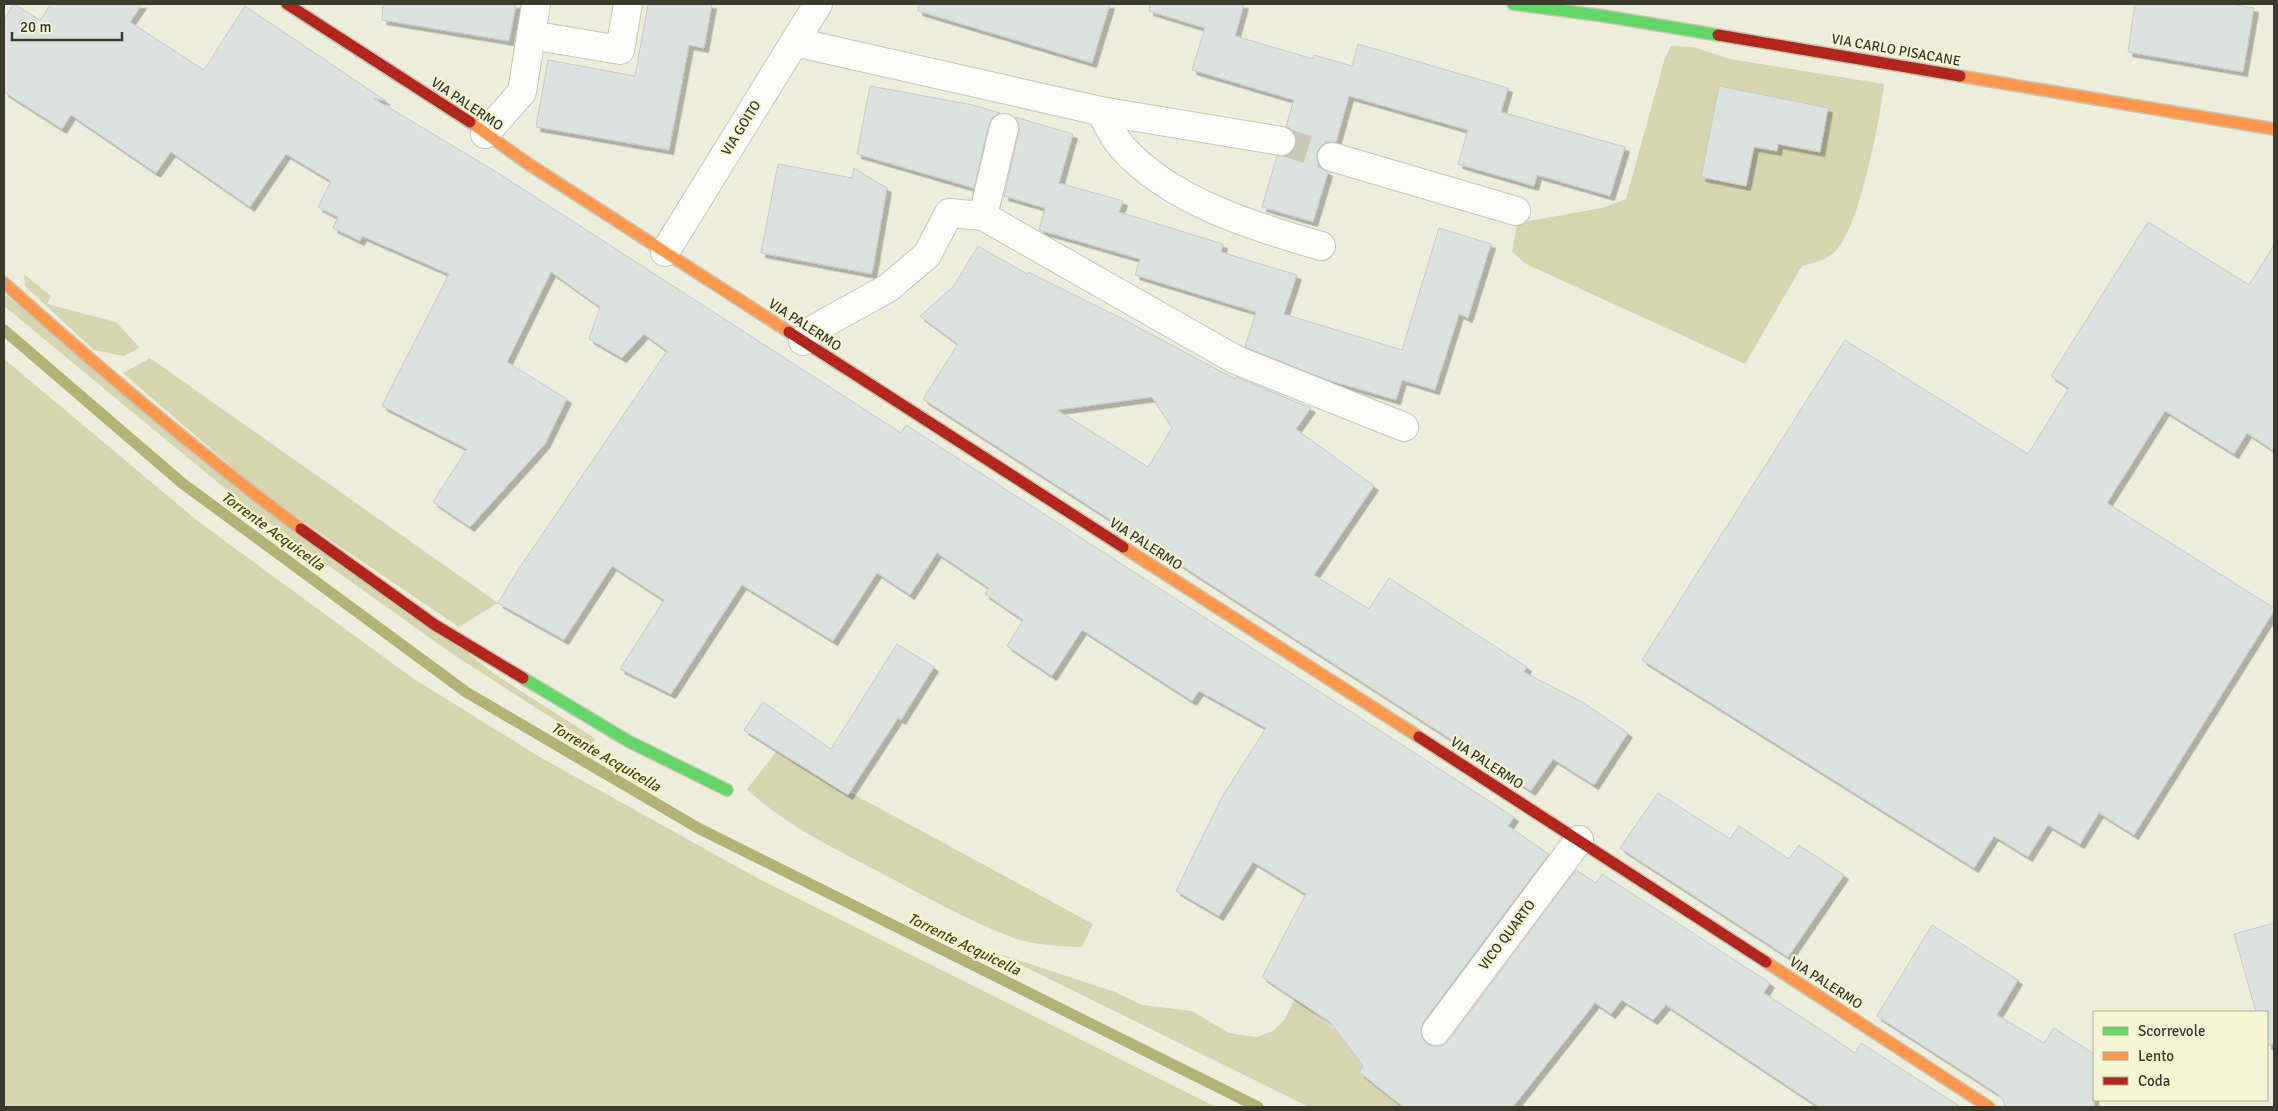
<svg xmlns="http://www.w3.org/2000/svg" width="2278" height="1111" font-family="Signika,sans-serif">
<defs>
<filter id="shadow"><feDropShadow dx="4.5" dy="4.5" stdDeviation="0" flood-color="#0004"/></filter>
</defs>
<rect width="100%" height="100%" fill="#ededdb"/>
<g fill="#d7d5b0">
<path d="M 1671,46 L 1693,47 L 1730,59 L 1884,84 C 1880,118 1859,237 1831,255 C 1824,261 1811,263 1802,266 L 1745,364 L 1526,264 L 1512,252 L 1517,223 L 1602,208 L 1626,199 L 1665,58 Z"/>
<path d="M 24,274 L 51,296 L 47,304 L 116,322 L 140,348 L 123,356 L 94,350 L 25,286 Z"/>
<path d="M 4,294 L 496,675 L 596,739 L 592,744 L 451,653 L 256,514 L 4,306 Z"/>
<path d="M 150,358 L 498,603 L 459,627 L 268,498 L 123,373 Z"/>
<path d="M 4,359 L 199,522 L 411,677 L 538,756 L 759,879 L 1216,1107 L 4,1107 Z"/>
<path d="M 776,752 L 1093,924 L 1082,947 C 1058,946 1034,945 1011,937 C 967,920 926,897 885,875 C 838,850 786,826 747,789 Z"/>
<path d="M 997,953 L 1115,992 L 1142,1005 L 1192,1011 L 1229,1033 L 1257,1037 L 1273,1031 L 1285,1019 L 1295,998 L 1337,1031 L 1363,1066 L 1359,1072 L 1403,1107 L 1309,1107 Z"/>
</g>
<g fill="none" stroke-linecap="round" stroke-linejoin="round">
<path stroke="#b5b278" stroke-width="11" d="M 4,330 L 182,483 L 466,692 L 698,828 L 1258,1107"/>
</g>
<g fill="#dce2e0" stroke="#c6cbc8" fill-rule="evenodd" filter="url(#shadow)">
<path d="M 14,4 L 40,20 L 51,4 L 142,4 L 130,22 L 204,70 L 245,6 L 386,101 L 373,98 L 498,173 L 901,433 L 906,425 L 1514,817 L 1508,826 L 1549,854 L 1423,1022 L 1421,1029 L 1422,1037 L 1427,1044 L 1435,1047 L 1442,1046 L 1449,1040 L 1576,870 L 1596,883 L 1602,874 L 1770,983 L 1764,993 L 1823,1031 L 1855,1053 L 1861,1043 L 1961,1107 L 1819,1107 L 1666,1005 L 1653,1020 L 1622,1000 L 1611,1014 L 1595,1003 L 1513,1107 L 1403,1107 L 1359,1072 L 1363,1066 L 1330,1022 L 1262,977 L 1306,894 L 1253,862 L 1219,916 L 1176,891 L 1222,797 L 1266,728 L 1199,691 L 1192,701 L 1082,630 L 1052,676 L 1007,646 L 1023,620 L 985,594 L 989,588 L 937,553 L 910,595 L 877,573 L 833,641 L 742,585 L 671,694 L 620,669 L 664,600 L 612,566 L 564,640 L 498,603 L 518,570 L 667,351 L 644,334 L 622,358 L 589,339 L 600,307 L 551,272 L 507,362 L 567,399 L 545,444 L 470,527 L 433,502 L 467,449 L 382,406 L 449,274 L 362,236 L 360,241 L 333,228 L 338,217 L 318,207 L 331,181 L 286,154 L 250,207 L 171,152 L 156,173 L 71,115 L 62,129 L 4,92 L 4,19 Z"/>
<path d="M 383,4 L 516,4 L 509,41 L 382,20 Z"/>
<path d="M 648,4 L 712,4 L 704,48 L 689,45 L 669,150 L 536,127 L 548,60 L 635,76 Z"/>
<path d="M 919,4 L 1110,4 L 1092,63 L 918,11 Z"/>
<path d="M 1150,4 L 1244,4 L 1235,36 L 1313,59 L 1314,55 L 1352,66 L 1358,44 L 1508,88 L 1501,112 L 1625,147 L 1610,196 L 1537,175 L 1534,186 L 1458,164 L 1468,130 L 1349,96 L 1336,142 L 1328,142 L 1322,145 L 1317,152 L 1317,161 L 1321,168 L 1328,172 L 1313,222 L 1262,207 L 1277,156 L 1287,155 L 1293,151 L 1296,144 L 1295,135 L 1291,129 L 1286,126 L 1294,100 L 1192,70 L 1205,28 L 1149,11 Z"/>
<path d="M 2135,4 L 2229,4 L 2254,8 L 2243,72 L 2128,52 Z"/>
<path d="M 870,86 L 973,105 L 1000,113 L 993,117 L 989,124 L 974,188 L 857,154 Z"/>
<path d="M 1719,86 L 1828,108 L 1820,152 L 1778,144 L 1777,151 L 1754,147 L 1746,186 L 1701,177 Z"/>
<path d="M 1015,117 L 1073,134 L 1059,183 L 1123,201 L 1119,212 L 1223,244 L 1221,252 L 1297,275 L 1284,314 L 1402,350 L 1439,228 L 1491,244 L 1468,318 L 1459,314 L 1435,390 L 1402,380 L 1396,400 L 1325,379 L 1245,347 L 1256,312 L 1135,275 L 1140,259 L 1039,230 L 1045,208 L 1004,196 L 1019,132 L 1019,124 Z"/>
<path d="M 778,164 L 852,178 L 854,168 L 887,188 L 872,274 L 761,253 Z"/>
<path d="M 2148,222 L 2249,285 L 2274,245 L 2274,451 L 2247,433 L 2234,454 L 2165,411 L 2107,503 L 2274,608 L 2274,611 L 2134,835 L 2099,813 L 2080,844 L 2048,825 L 2028,857 L 1994,836 L 1974,868 L 1642,660 L 1845,340 L 2028,454 L 2069,388 L 2051,376 Z"/>
<path d="M 978,246 L 1027,274 L 1028,272 L 1121,318 L 1235,379 L 1236,377 L 1311,408 L 1296,429 L 1374,486 L 1314,575 L 1369,609 L 1389,578 L 1527,667 L 1524,672 L 1582,702 L 1628,733 L 1594,785 L 1553,759 L 1531,791 L 923,399 L 958,344 L 920,316 L 953,287 ZM 1152,397 L 1172,428 L 1148,467 L 1057,410 Z"/>
<path d="M 897,644 L 934,667 L 901,720 L 898,718 L 848,795 L 744,730 L 763,702 L 831,749 Z"/>
<path d="M 1658,793 L 1730,839 L 1739,826 L 1789,859 L 1799,845 L 1844,875 L 1788,957 L 1620,848 Z"/>
<path d="M 2274,923 L 2274,1044 L 2267,1045 L 2267,1012 L 2256,1012 L 2234,934 Z"/>
<path d="M 1932,925 L 2018,980 L 1997,1015 L 2044,1043 L 2054,1028 L 2094,1054 L 2094,1107 L 2005,1107 L 2003,1100 L 1998,1094 L 1877,1016 Z"/>
</g>
<g fill="none" stroke-linecap="round" stroke-linejoin="round">
<path stroke="#c9c9b8" stroke-width="28" stroke-dasharray="28 14" stroke-linecap="butt" d="M 1281,141 L 1332,157"/>
<g stroke="#c6c5b7" stroke-width="30">
<g id="street">
<path d="M 531,35 L 620,50 L 628,4"/>
<path d="M 795,42 L 1100,111 L 1281,141"/>
<path d="M 1100,111 C 1107,122 1113,137 1122,147 C 1171,202 1253,226 1321,246"/>
<path d="M 485,134 L 522,92 L 536,4"/>
<path d="M 1332,157 L 1516,211"/>
<path d="M 983,216 L 1004,128"/>
<path d="M 665,252 L 818,4"/>
<path d="M 803,341 L 816,328 L 888,288 L 927,255 L 949,213 L 983,216 L 1236,360 L 1404,427"/>
<path d="M 1436,1031 L 1579,840"/>
</g>
</g>
<g stroke="#c6c5b7" stroke-width="14">
<g id="fast">
<path d="M 1513,4 L 1604,16 L 1718,35"/>
<path d="M 523,678 L 628,741 L 727,790"/>
</g>
</g>
<g stroke="#c6c5b7" stroke-width="14">
<g id="slow">
<path d="M 1960,76 L 2274,129"/>
<path d="M 470,122 L 527,163 L 789,332"/>
<path d="M 4,283 C 100,369 197,452 301,529"/>
<path d="M 1123,547 L 1419,737"/>
<path d="M 1766,962 L 1989,1107"/>
</g>
</g>
<g stroke="#c6c5b7" stroke-width="14">
<g id="jam">
<path d="M 287,4 L 470,122"/>
<path d="M 1718,35 L 1960,76"/>
<path d="M 789,332 L 1123,547"/>
<path d="M 301,529 L 435,625 L 523,678"/>
<path d="M 1419,737 L 1766,962"/>
</g>
</g>
<use href="#street" stroke="#fcfcfa" stroke-width="28"/>
<use href="#fast" stroke="#63d668" stroke-width="11"/>
<use href="#slow" stroke="#ff974d" stroke-width="11"/>
<use href="#jam" stroke="#b3261e" stroke-width="11"/>
</g>
<g text-anchor="middle" dominant-baseline="central" stroke-width="4.5" stroke-linejoin="round" paint-order="stroke">
<g font-size="14" fill="#3a3a2d" stroke="#f5f4d3">
<text transform="translate(1896 50) rotate(10)">VIA CARLO PISACANE</text>
<text transform="translate(467 104) rotate(34)">VIA PALERMO</text>
<text transform="translate(741 128) rotate(-58)">VIA GOITO</text>
<text transform="translate(805 325) rotate(33)">VIA PALERMO</text>
<text transform="translate(1146 544) rotate(33)">VIA PALERMO</text>
<text transform="translate(1487 763) rotate(33)">VIA PALERMO</text>
<text transform="translate(1507 935) rotate(-53)">VICO QUARTO</text>
<text transform="translate(1826 983) rotate(33)">VIA PALERMO</text>
</g>
<g font-size="15" font-style="italic" fill="#4e4a10" stroke="#f5f4d3">
<text transform="translate(273 531) rotate(36)">Torrente Acquicella</text>
<text transform="translate(606 757) rotate(30)">Torrente Acquicella</text>
<text transform="translate(964 944) rotate(26)">Torrente Acquicella</text>
</g>
</g>
<rect width="2278" height="1111" fill="none" stroke="#3a3a2d" stroke-width="10"/>
<rect x="2093" y="1011" width="175" height="90" fill="#f5f4d3" stroke="#aaaa91"/>
<rect x="2103" y="1027" width="25" height="8" fill="#63d668" stroke="#aaaa91"/>
<text x="2138" y="1036" font-size="15" fill="#3a3a2d">Scorrevole</text>
<rect x="2103" y="1052" width="25" height="8" fill="#ff974d" stroke="#aaaa91"/>
<text x="2138" y="1061" font-size="15" fill="#3a3a2d">Lento</text>
<rect x="2103" y="1077" width="25" height="8" fill="#b3261e" stroke="#aaaa91"/>
<text x="2138" y="1086" font-size="15" fill="#3a3a2d">Coda</text>
<path d="M12 32v8h110v-8" fill="none" stroke="#3a3a2d" stroke-width="2.5"/>
<text x="20" y="32" font-size="15" fill="#3a3a2d" stroke="#f5f4d3" stroke-width="4" paint-order="stroke">20 m</text>
</svg>
